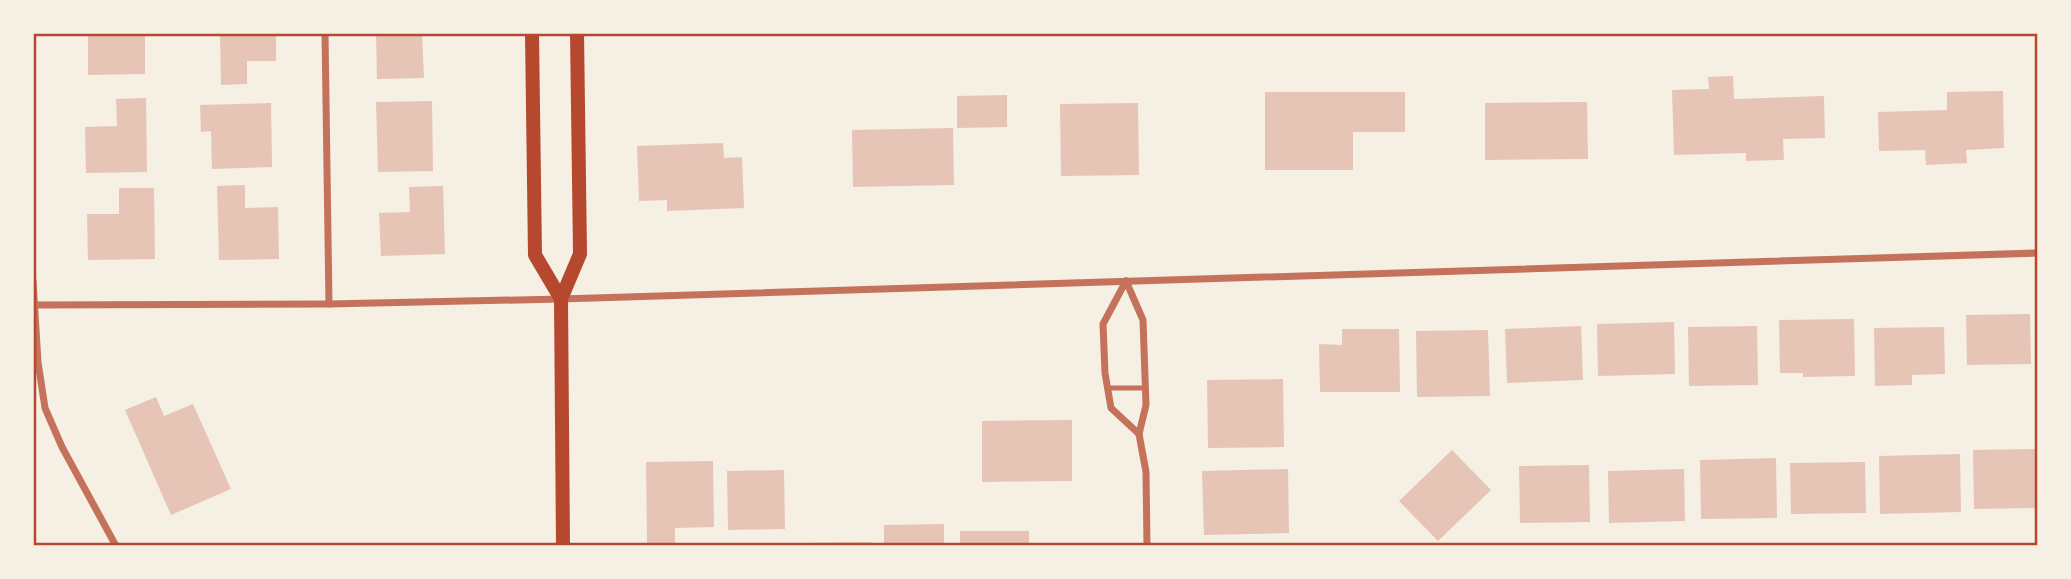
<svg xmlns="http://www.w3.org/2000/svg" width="2071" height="579" font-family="Signika,sans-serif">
<rect width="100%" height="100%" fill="#f6efe4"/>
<g fill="#e6c5b7">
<path d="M 88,33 L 145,33 L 145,74 L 88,75 Z"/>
<path d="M 220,33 L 276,33 L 276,61 L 247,61 L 247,84 L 221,85 Z"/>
<path d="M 376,33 L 422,33 L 424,78 L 377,79 Z"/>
<path d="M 1733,76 L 1734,99 L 1824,96 L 1825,138 L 1783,139 L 1784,160 L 1746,161 L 1746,153 L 1674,155 L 1672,90 L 1709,89 L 1708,77 Z"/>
<path d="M 2003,91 L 2004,148 L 1966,150 L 1967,163 L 1926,165 L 1925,150 L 1879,151 L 1878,112 L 1947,110 L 1947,92 Z"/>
<path d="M 1265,92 L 1405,92 L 1405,132 L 1353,132 L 1353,170 L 1265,170 Z"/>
<path d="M 1007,95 L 1007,127 L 957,128 L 957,96 Z"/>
<path d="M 146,98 L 147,172 L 86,173 L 85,127 L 117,126 L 116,99 Z"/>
<path d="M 432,101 L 433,171 L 378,172 L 376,102 Z"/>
<path d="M 1587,102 L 1588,159 L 1485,160 L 1485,103 Z"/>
<path d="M 271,103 L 272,167 L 212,169 L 211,131 L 201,132 L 200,105 Z"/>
<path d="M 1138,103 L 1139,175 L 1061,176 L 1060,104 Z"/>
<path d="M 953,128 L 954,185 L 853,187 L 852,130 Z"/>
<path d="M 723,143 L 724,158 L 742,157 L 744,208 L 667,211 L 667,200 L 639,201 L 637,146 Z"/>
<path d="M 245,185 L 245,208 L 278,207 L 279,259 L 219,260 L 217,186 Z"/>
<path d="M 443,186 L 445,254 L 381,256 L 379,213 L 410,212 L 409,187 Z"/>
<path d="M 119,188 L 154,188 L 155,259 L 88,260 L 87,214 L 119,214 Z"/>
<path d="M 2030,314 L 2031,364 L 1967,365 L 1966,315 Z"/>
<path d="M 1854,319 L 1855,376 L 1803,377 L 1803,373 L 1780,373 L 1779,320 Z"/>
<path d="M 1674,322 L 1675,374 L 1598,376 L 1597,324 Z"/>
<path d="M 1581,326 L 1583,380 L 1507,383 L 1505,329 Z"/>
<path d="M 1757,326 L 1758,385 L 1689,386 L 1688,327 Z"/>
<path d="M 1944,327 L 1945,374 L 1912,375 L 1912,385 L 1875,386 L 1874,328 Z"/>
<path d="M 1342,329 L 1399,329 L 1400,392 L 1320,392 L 1319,344 L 1342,345 Z"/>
<path d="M 1488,330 L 1490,396 L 1417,397 L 1416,331 Z"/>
<path d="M 1283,379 L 1284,447 L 1208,448 L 1207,380 Z"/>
<path d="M 156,397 L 164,416 L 193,404 L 231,489 L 171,515 L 125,410 Z"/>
<path d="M 1072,420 L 1072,481 L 982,482 L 982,421 Z"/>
<path d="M 2038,449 L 2038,508 L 1974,509 L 1973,450 Z"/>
<path d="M 1452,450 L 1491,490 L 1438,541 L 1399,501 Z"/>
<path d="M 1960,454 L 1961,512 L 1880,514 L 1879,456 Z"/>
<path d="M 1776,458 L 1777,518 L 1701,519 L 1700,460 Z"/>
<path d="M 713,461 L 714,527 L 675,528 L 675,543 L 647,543 L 646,462 Z"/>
<path d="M 1865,462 L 1866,513 L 1791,514 L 1790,463 Z"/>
<path d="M 1589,465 L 1590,522 L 1520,523 L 1519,466 Z"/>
<path d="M 1288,469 L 1289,533 L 1204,535 L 1202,471 Z"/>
<path d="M 1684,469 L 1685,521 L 1609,523 L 1608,471 Z"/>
<path d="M 784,470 L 785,529 L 728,530 L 727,471 Z"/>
<path d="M 944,524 L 944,546 L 884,546 L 884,525 Z"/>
<rect x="960" y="531" width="69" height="15"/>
<path d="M 871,542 L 871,546 L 808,546 L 808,543 Z"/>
</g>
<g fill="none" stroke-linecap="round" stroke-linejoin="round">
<path stroke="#c5725c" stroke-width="5" d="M 1107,388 L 1146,388"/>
<g stroke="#c5725c" stroke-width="7">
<path d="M 325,33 L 329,304"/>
<path d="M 33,281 L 38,362 L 45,408 L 62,447 L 116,546"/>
<path d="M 1126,281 L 1143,320 L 1146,405 L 1139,434 L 1146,472 L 1147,546"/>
<path d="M 1126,281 L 1103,324 L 1105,373 L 1111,408 L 1139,434"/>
<path d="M 33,305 L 329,304 L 561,299 L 2038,253"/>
</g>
<g stroke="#b5482f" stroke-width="14">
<path d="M 532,33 L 535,255 L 561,299"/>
<path d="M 563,546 L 561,299 L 580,254 L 577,33"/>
</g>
</g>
<rect width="2071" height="579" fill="none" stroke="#f6efe4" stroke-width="70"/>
<rect x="35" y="35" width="2001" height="509" fill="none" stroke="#b5482f" stroke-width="2.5"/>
</svg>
